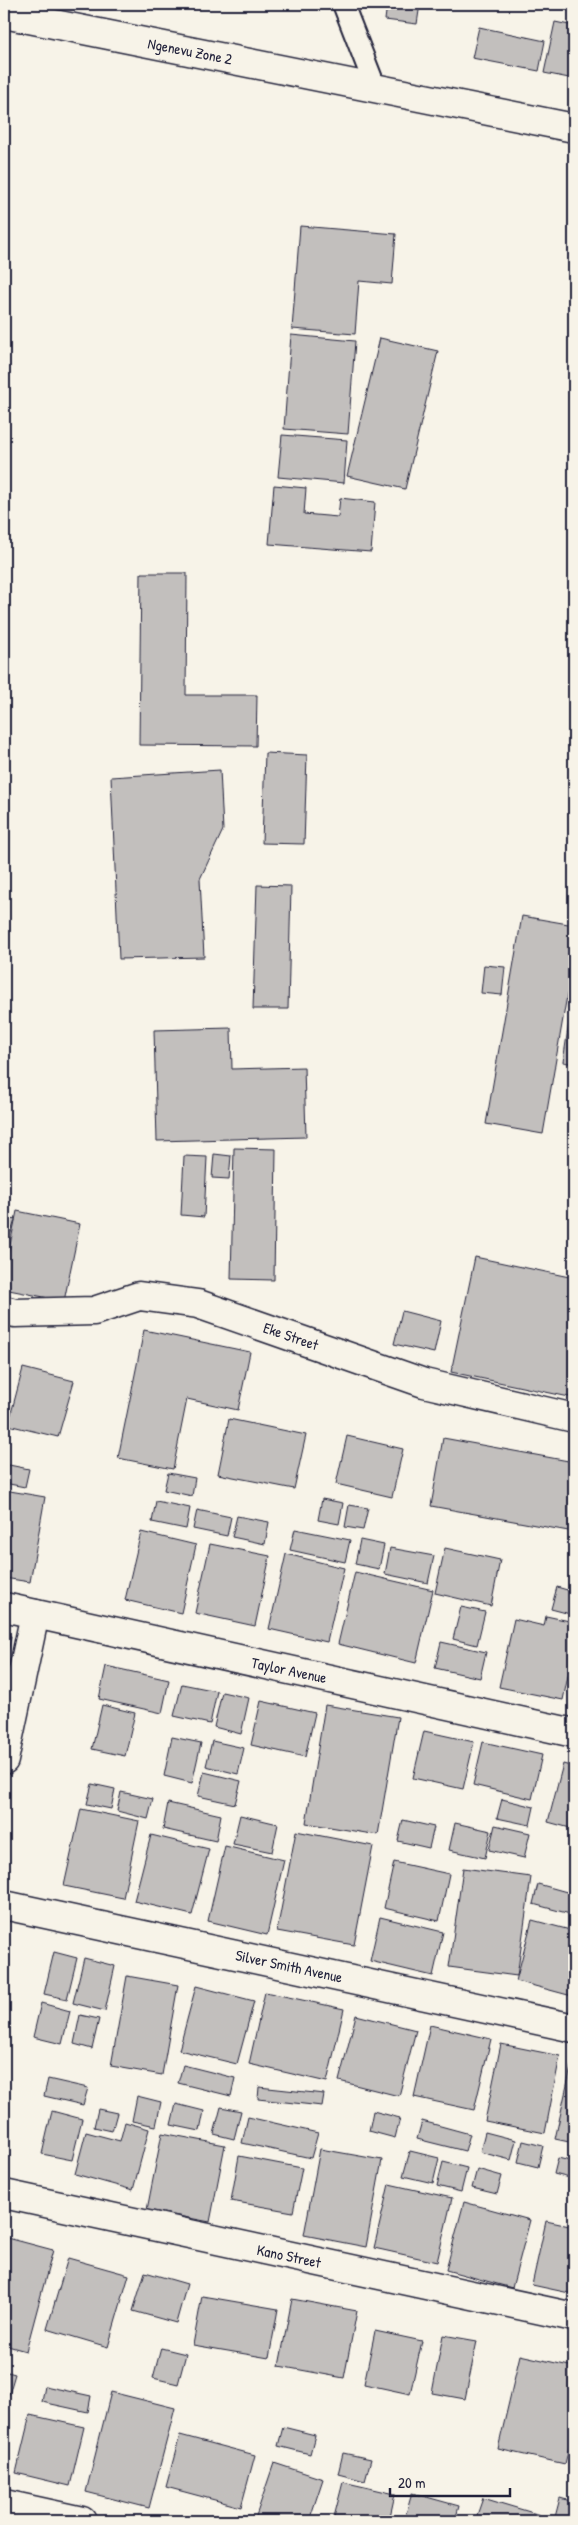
<svg xmlns="http://www.w3.org/2000/svg" width="578" height="2525" font-family="'Patrick Hand',sans-serif">
<rect width="100%" height="100%" fill="#f7f3e8"/>
<filter id="ink" filterUnits="userSpaceOnUse"><feTurbulence type="fractalNoise" baseFrequency=".02" numOctaves="2"/><feDisplacementMap in="SourceGraphic" scale="10" xChannelSelector="R" yChannelSelector="G"/><feConvolveMatrix kernelMatrix="1 2 1 2 8 2 1 2 1" color-interpolation-filters="sRGB"/></filter>
<g filter="url(#ink)">
<g fill="#c2bfbd" stroke="#22223b">
<path d="M 387,4 L 420,4 L 417,24 L 385,20 Z"/>
<path d="M 555,22 L 574,26 L 574,79 L 544,73 Z"/>
<path d="M 479,27 L 545,41 L 539,71 L 472,58 Z"/>
<path d="M 300,226 L 396,234 L 392,284 L 359,281 L 355,334 L 292,329 Z"/>
<path d="M 291,335 L 355,341 L 348,434 L 284,429 Z"/>
<path d="M 380,338 L 438,351 L 405,489 L 347,476 Z"/>
<path d="M 282,435 L 347,440 L 344,483 L 278,477 Z"/>
<path d="M 274,485 L 306,488 L 304,514 L 338,517 L 340,498 L 375,502 L 371,552 L 269,544 Z"/>
<path d="M 141,573 L 187,573 L 186,695 L 257,695 L 256,746 L 139,745 Z"/>
<path d="M 265,753 L 307,755 L 304,844 L 262,843 Z"/>
<path d="M 220,770 L 223,830 L 200,879 L 204,957 L 119,959 L 111,777 Z"/>
<path d="M 257,885 L 291,886 L 288,1009 L 253,1009 Z"/>
<path d="M 522,916 L 574,925 L 574,955 L 543,1134 L 486,1124 Z"/>
<path d="M 484,965 L 505,967 L 502,995 L 481,993 Z"/>
<path d="M 573,995 L 574,995 L 574,1064 L 563,1062 Z"/>
<path d="M 231,1028 L 232,1069 L 304,1067 L 306,1137 L 157,1141 L 154,1030 Z"/>
<path d="M 234,1148 L 276,1149 L 274,1280 L 231,1279 Z"/>
<path d="M 214,1154 L 231,1156 L 229,1179 L 212,1178 Z"/>
<path d="M 184,1156 L 207,1157 L 204,1217 L 181,1215 Z"/>
<path d="M 17,1211 L 80,1224 L 64,1301 L 4,1289 L 4,1274 Z"/>
<path d="M 4,1217 L 15,1220 L 4,1255 Z"/>
<path d="M 475,1257 L 574,1278 L 574,1398 L 451,1372 Z"/>
<path d="M 402,1311 L 441,1321 L 434,1353 L 394,1344 Z"/>
<path d="M 144,1330 L 250,1352 L 238,1410 L 187,1399 L 173,1469 L 118,1458 Z"/>
<path d="M 23,1368 L 74,1381 L 58,1437 L 8,1425 Z"/>
<path d="M 229,1419 L 306,1435 L 294,1489 L 218,1474 Z"/>
<path d="M 347,1436 L 403,1449 L 392,1497 L 336,1484 Z"/>
<path d="M 443,1438 L 574,1462 L 574,1532 L 431,1506 Z"/>
<path d="M 4,1464 L 29,1469 L 25,1487 L 4,1483 Z"/>
<path d="M 168,1473 L 195,1478 L 192,1496 L 164,1490 Z"/>
<path d="M 4,1490 L 45,1497 L 30,1582 L 4,1578 Z"/>
<path d="M 322,1499 L 343,1503 L 339,1524 L 318,1520 Z"/>
<path d="M 156,1501 L 190,1508 L 186,1529 L 152,1522 Z"/>
<path d="M 349,1505 L 368,1508 L 363,1530 L 345,1527 Z"/>
<path d="M 197,1510 L 231,1517 L 227,1536 L 193,1529 Z"/>
<path d="M 237,1516 L 269,1522 L 265,1544 L 232,1537 Z"/>
<path d="M 295,1529 L 350,1540 L 345,1562 L 290,1550 Z"/>
<path d="M 141,1532 L 196,1545 L 181,1613 L 125,1600 Z"/>
<path d="M 360,1540 L 384,1545 L 379,1569 L 355,1564 Z"/>
<path d="M 210,1544 L 270,1556 L 255,1626 L 195,1613 Z"/>
<path d="M 390,1548 L 434,1556 L 428,1583 L 385,1574 Z"/>
<path d="M 445,1548 L 500,1560 L 491,1606 L 435,1593 Z"/>
<path d="M 286,1554 L 344,1568 L 327,1642 L 269,1629 Z"/>
<path d="M 355,1572 L 433,1590 L 416,1663 L 338,1644 Z"/>
<path d="M 557,1587 L 574,1592 L 574,1615 L 551,1609 Z"/>
<path d="M 461,1607 L 485,1612 L 477,1645 L 453,1639 Z"/>
<path d="M 546,1616 L 574,1622 L 574,1647 L 563,1700 L 499,1687 L 514,1619 L 544,1626 Z"/>
<path d="M 4,1635 L 11,1636 L 4,1677 Z"/>
<path d="M 441,1642 L 486,1652 L 480,1678 L 435,1668 Z"/>
<path d="M 106,1666 L 169,1680 L 162,1713 L 99,1699 Z"/>
<path d="M 182,1684 L 217,1691 L 210,1724 L 174,1716 Z"/>
<path d="M 222,1692 L 249,1698 L 241,1734 L 214,1727 Z"/>
<path d="M 261,1701 L 315,1713 L 305,1757 L 251,1745 Z"/>
<path d="M 102,1705 L 135,1713 L 125,1756 L 92,1749 Z"/>
<path d="M 325,1705 L 398,1717 L 378,1835 L 306,1823 Z"/>
<path d="M 424,1731 L 474,1742 L 463,1789 L 413,1778 Z"/>
<path d="M 172,1737 L 201,1743 L 192,1783 L 164,1776 Z"/>
<path d="M 212,1741 L 244,1748 L 238,1774 L 206,1766 Z"/>
<path d="M 483,1742 L 542,1755 L 532,1799 L 473,1785 Z"/>
<path d="M 563,1764 L 574,1767 L 574,1829 L 548,1822 Z"/>
<path d="M 204,1772 L 241,1781 L 235,1804 L 198,1796 Z"/>
<path d="M 92,1784 L 115,1789 L 111,1809 L 87,1804 Z"/>
<path d="M 121,1792 L 153,1799 L 148,1819 L 117,1811 Z"/>
<path d="M 502,1799 L 534,1807 L 530,1825 L 497,1818 Z"/>
<path d="M 168,1803 L 221,1815 L 216,1841 L 163,1829 Z"/>
<path d="M 81,1809 L 139,1821 L 123,1898 L 64,1886 Z"/>
<path d="M 240,1815 L 278,1824 L 272,1852 L 233,1844 Z"/>
<path d="M 403,1820 L 434,1827 L 429,1848 L 398,1841 Z"/>
<path d="M 455,1823 L 491,1831 L 485,1858 L 449,1850 Z"/>
<path d="M 495,1825 L 530,1833 L 524,1858 L 489,1850 Z"/>
<path d="M 296,1831 L 373,1846 L 354,1945 L 277,1931 Z"/>
<path d="M 151,1835 L 209,1849 L 192,1915 L 134,1901 Z"/>
<path d="M 225,1846 L 284,1860 L 267,1935 L 208,1921 Z"/>
<path d="M 394,1862 L 449,1874 L 439,1921 L 384,1908 Z"/>
<path d="M 463,1868 L 531,1877 L 517,1976 L 449,1967 Z"/>
<path d="M 538,1884 L 574,1894 L 574,1915 L 533,1904 Z"/>
<path d="M 380,1917 L 443,1932 L 433,1976 L 370,1961 Z"/>
<path d="M 532,1920 L 574,1931 L 574,1987 L 572,1996 L 516,1981 Z"/>
<path d="M 54,1952 L 77,1958 L 67,1999 L 44,1994 Z"/>
<path d="M 84,1958 L 115,1966 L 105,2011 L 73,2003 Z"/>
<path d="M 127,1976 L 178,1985 L 162,2075 L 111,2066 Z"/>
<path d="M 196,1986 L 254,2001 L 237,2064 L 179,2050 Z"/>
<path d="M 265,1992 L 344,2009 L 327,2082 L 249,2064 Z"/>
<path d="M 41,2003 L 70,2011 L 62,2044 L 33,2037 Z"/>
<path d="M 80,2015 L 99,2019 L 92,2049 L 74,2044 Z"/>
<path d="M 356,2015 L 416,2030 L 399,2096 L 339,2081 Z"/>
<path d="M 430,2025 L 491,2039 L 474,2110 L 414,2097 Z"/>
<path d="M 501,2044 L 560,2056 L 545,2133 L 485,2121 Z"/>
<path d="M 573,2058 L 574,2059 L 574,2143 L 555,2139 Z"/>
<path d="M 183,2065 L 235,2078 L 231,2096 L 178,2083 Z"/>
<path d="M 48,2079 L 88,2088 L 83,2105 L 44,2096 Z"/>
<path d="M 259,2087 L 324,2094 L 322,2106 L 258,2099 Z"/>
<path d="M 137,2096 L 161,2102 L 156,2126 L 132,2121 Z"/>
<path d="M 176,2104 L 204,2111 L 200,2131 L 171,2125 Z"/>
<path d="M 221,2107 L 241,2111 L 234,2139 L 214,2134 Z"/>
<path d="M 98,2109 L 117,2113 L 112,2131 L 94,2127 Z"/>
<path d="M 52,2111 L 82,2119 L 72,2160 L 42,2154 Z"/>
<path d="M 373,2111 L 400,2118 L 395,2138 L 369,2131 Z"/>
<path d="M 248,2117 L 318,2133 L 311,2158 L 242,2143 Z"/>
<path d="M 422,2121 L 470,2134 L 465,2151 L 417,2139 Z"/>
<path d="M 125,2122 L 149,2129 L 133,2190 L 75,2174 L 86,2132 L 120,2141 Z"/>
<path d="M 485,2132 L 516,2140 L 511,2160 L 480,2152 Z"/>
<path d="M 162,2133 L 225,2145 L 210,2222 L 147,2210 Z"/>
<path d="M 523,2141 L 543,2146 L 538,2167 L 518,2162 Z"/>
<path d="M 320,2149 L 382,2160 L 366,2247 L 304,2235 Z"/>
<path d="M 410,2151 L 439,2158 L 433,2183 L 403,2176 Z"/>
<path d="M 239,2156 L 302,2168 L 293,2212 L 231,2201 Z"/>
<path d="M 558,2158 L 574,2162 L 574,2179 L 554,2174 Z"/>
<path d="M 443,2162 L 467,2168 L 461,2192 L 437,2186 Z"/>
<path d="M 477,2169 L 502,2176 L 497,2194 L 472,2188 Z"/>
<path d="M 389,2184 L 452,2198 L 437,2262 L 374,2248 Z"/>
<path d="M 464,2202 L 530,2220 L 512,2288 L 446,2270 Z"/>
<path d="M 546,2221 L 574,2227 L 574,2294 L 532,2285 Z"/>
<path d="M 4,2237 L 53,2250 L 26,2351 L 4,2345 Z"/>
<path d="M 68,2258 L 129,2275 L 108,2347 L 47,2329 Z"/>
<path d="M 145,2272 L 187,2284 L 176,2323 L 133,2311 Z"/>
<path d="M 202,2296 L 278,2309 L 269,2358 L 193,2345 Z"/>
<path d="M 292,2299 L 357,2311 L 344,2378 L 279,2366 Z"/>
<path d="M 375,2331 L 422,2341 L 410,2394 L 364,2384 Z"/>
<path d="M 443,2335 L 477,2341 L 465,2399 L 432,2393 Z"/>
<path d="M 161,2348 L 186,2354 L 178,2384 L 153,2378 Z"/>
<path d="M 520,2355 L 574,2367 L 574,2426 L 565,2464 L 498,2449 Z"/>
<path d="M 4,2371 L 15,2374 L 4,2411 Z"/>
<path d="M 45,2386 L 91,2396 L 88,2412 L 42,2402 Z"/>
<path d="M 111,2392 L 175,2408 L 149,2508 L 86,2492 Z"/>
<path d="M 30,2415 L 84,2427 L 70,2486 L 16,2473 Z"/>
<path d="M 283,2427 L 315,2435 L 310,2454 L 278,2446 Z"/>
<path d="M 180,2435 L 255,2455 L 241,2507 L 166,2487 Z"/>
<path d="M 343,2453 L 371,2459 L 365,2481 L 338,2474 Z"/>
<path d="M 274,2463 L 323,2479 L 309,2521 L 263,2521 L 255,2519 Z"/>
<path d="M 343,2482 L 395,2494 L 389,2521 L 333,2521 Z"/>
<path d="M 412,2493 L 459,2506 L 455,2521 L 404,2521 Z"/>
<path d="M 483,2498 L 540,2515 L 538,2521 L 475,2521 Z"/>
<path d="M 560,2498 L 574,2502 L 574,2521 L 554,2521 Z"/>
</g>
<g fill="none" stroke-linecap="round" stroke-linejoin="round">
<g stroke="#22223b" stroke-width="24">
<path id="service" d="M 343,4 L 376,89"/>
</g>
<g stroke="#22223b" stroke-width="31">
<g id="minor">
<path d="M 4,14 L 574,128"/>
<path d="M 4,1310 L 15,1313 L 94,1311 L 139,1296 L 198,1304 L 424,1383 L 574,1418"/>
<path d="M 4,1607 L 574,1733"/>
<path d="M 4,1760 L 35,1614"/>
<path d="M 4,1905 L 574,2028"/>
<path d="M 4,2194 L 574,2317"/>
<path d="M 4,2504 L 82,2521"/>
</g>
</g>
<use href="#service" stroke="#f7f3e8" stroke-width="20"/>
<use href="#minor" stroke="#f7f3e8" stroke-width="28"/>
</g>
</g>
<g text-anchor="middle" dominant-baseline="central" stroke-width="4" stroke-linejoin="round" paint-order="stroke">
<g font-size="15" fill="#22223b" stroke="#f7f3e8">
<text transform="translate(190 51) rotate(11)">Ngenevu Zone 2</text>
<text transform="translate(291 1336) rotate(19)">Eke Street</text>
<text transform="translate(289 1670) rotate(12)">Taylor Avenue</text>
<text transform="translate(289 1966) rotate(12)">Silver Smith Avenue</text>
<text transform="translate(289 2256) rotate(12)">Kano Street</text>
</g>
</g>
<rect width="578" height="2525" fill="none" stroke="#f7f3e8" stroke-width="20"/>
<rect x="10" y="10" width="558" height="2505" fill="none" stroke="#22223b" stroke-width="2" filter="url(#ink)"/>
<path d="M390 2488v8h120v-8" fill="none" stroke="#22223b" stroke-width="2.5"/>
<text x="398" y="2488" font-size="15" fill="#22223b" stroke="#f7f3e8" stroke-width="4" paint-order="stroke">20 m</text>
</svg>
